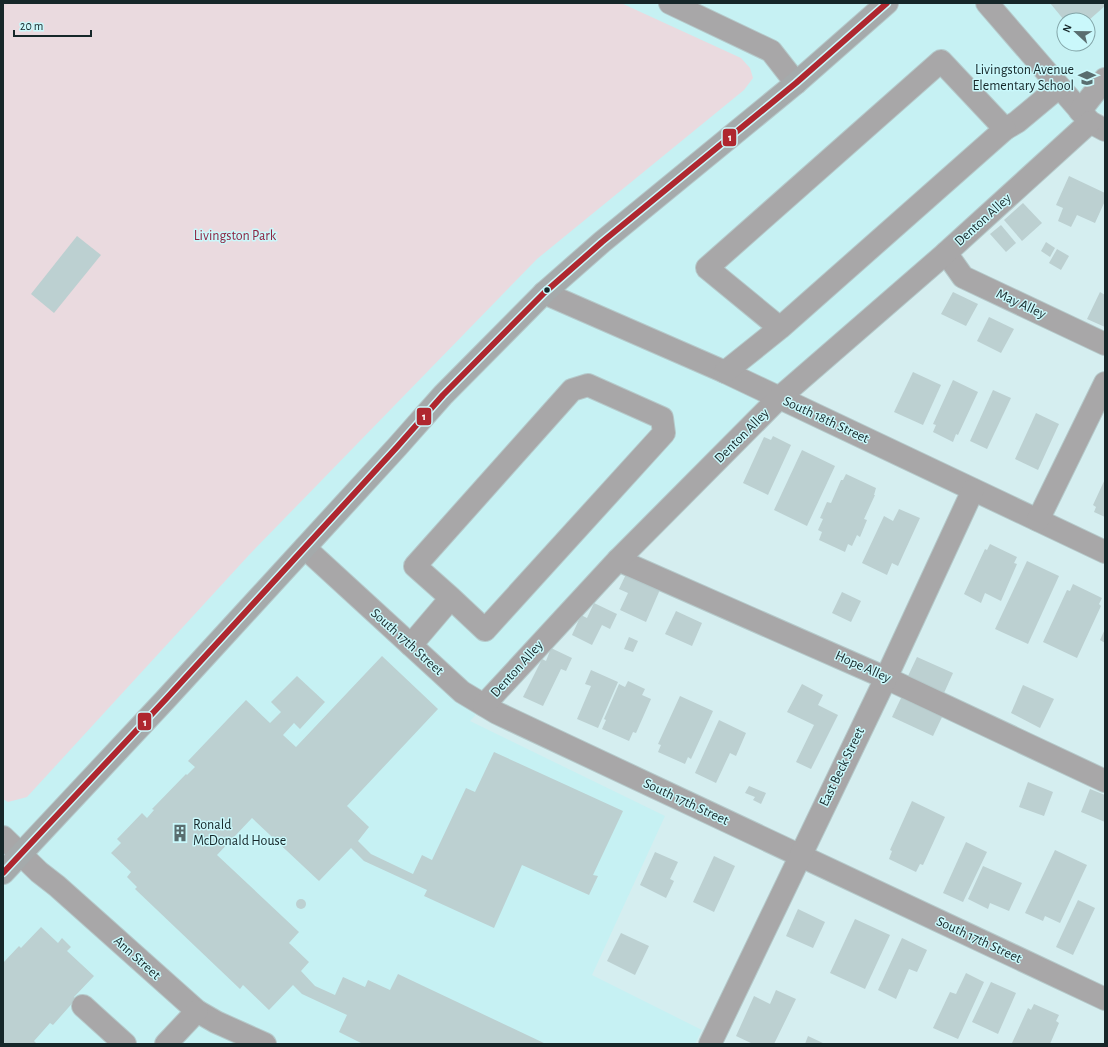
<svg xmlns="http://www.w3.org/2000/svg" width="1108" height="1047" font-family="'Alegreya Sans',sans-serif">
<rect width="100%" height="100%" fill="#d5eef0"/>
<path fill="#c6f1f3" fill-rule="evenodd" d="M 3,3 L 1105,3 L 1105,115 L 1098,112 L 765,403 L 470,721 L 665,816 L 592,975 L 702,1030 L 695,1044 L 3,1044 ZM 1064,20 L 1088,20 L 1088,44 L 1064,44 Z"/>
<path fill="#eadadf" d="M 3,3 L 621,3 L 741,58 L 750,68 L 753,78 L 744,90 L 537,259 L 249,555 L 27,797 L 8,802 L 3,799 Z"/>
<g fill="#bcd0d1">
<path d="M 1050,3 L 1105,3 L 1105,6 L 1089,20 L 1064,20 Z"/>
<path d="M 1069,176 L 1105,193 L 1105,201 L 1095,223 L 1077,215 L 1071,227 L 1058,221 L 1063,208 L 1056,205 Z"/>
<path d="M 1023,203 L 1042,223 L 1022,241 L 1004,220 Z"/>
<path d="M 1001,225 L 1016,243 L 1006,252 L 990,234 Z"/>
<path d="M 77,236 L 101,255 L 54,313 L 31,294 Z"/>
<path d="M 1046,242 L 1055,248 L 1050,257 L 1041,251 Z"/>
<path d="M 1057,249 L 1069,256 L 1061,270 L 1049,263 Z"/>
<path d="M 953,292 L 978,304 L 966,326 L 941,314 Z"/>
<path d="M 1100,292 L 1105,295 L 1105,327 L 1087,319 Z"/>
<path d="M 989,317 L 1014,329 L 1001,353 L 977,341 Z"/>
<path d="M 913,372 L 941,385 L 923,425 L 894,412 Z"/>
<path d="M 953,380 L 978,392 L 958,435 L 956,434 L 953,442 L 933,432 L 936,425 L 933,424 Z"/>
<path d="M 993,390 L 1011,398 L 987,449 L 970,441 Z"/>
<path d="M 1036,413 L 1059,424 L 1038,470 L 1015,459 Z"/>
<path d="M 773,436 L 791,445 L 768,495 L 743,483 L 764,437 L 771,440 Z"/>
<path d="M 802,450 L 835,466 L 807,526 L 774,510 Z"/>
<path d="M 846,474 L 876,488 L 874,495 L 875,495 L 864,519 L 867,520 L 860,537 L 857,535 L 852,546 L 848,544 L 845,552 L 819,540 L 822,532 L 818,530 L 823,519 L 820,518 L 827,502 L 831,503 L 841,480 L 843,480 Z"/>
<path d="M 1105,479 L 1105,517 L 1094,512 L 1096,507 L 1093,505 Z"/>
<path d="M 899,509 L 920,518 L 898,566 L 892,563 L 887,575 L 862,563 L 884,516 L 893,521 Z"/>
<path d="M 990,544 L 1017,557 L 1014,563 L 1017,564 L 1001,601 L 985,593 L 981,603 L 964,594 L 985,549 L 987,550 Z"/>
<path d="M 1027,561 L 1059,576 L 1028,644 L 995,629 Z"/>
<path d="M 628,570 L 662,585 L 646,622 L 620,610 L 628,593 L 619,589 Z"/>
<path d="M 1073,584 L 1102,598 L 1099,604 L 1101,606 L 1077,658 L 1043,642 L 1067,590 L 1070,591 Z"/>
<path d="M 842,592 L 861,601 L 851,622 L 832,613 Z"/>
<path d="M 594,603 L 617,614 L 610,629 L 602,625 L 592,645 L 572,635 L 581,615 L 587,618 Z"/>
<path d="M 676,611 L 702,623 L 692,646 L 665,634 Z"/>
<path d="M 1105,629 L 1105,643 L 1100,640 Z"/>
<path d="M 629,637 L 638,641 L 633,652 L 624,649 Z"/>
<path d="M 551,648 L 572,658 L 566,671 L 561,669 L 543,706 L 523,697 L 542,659 L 546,661 Z"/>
<path d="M 382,656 L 438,709 L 347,806 L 369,827 L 358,841 L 371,854 L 413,874 L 422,855 L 432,860 L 466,788 L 475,792 L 494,752 L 623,811 L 593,875 L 598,876 L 589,895 L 522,865 L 494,928 L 424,896 L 427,890 L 364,861 L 351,848 L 319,881 L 252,818 L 217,855 L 299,932 L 289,943 L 309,962 L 301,971 L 315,986 L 335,995 L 343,977 L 365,987 L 368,980 L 390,990 L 398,974 L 546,1044 L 363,1044 L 339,1032 L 347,1015 L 302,994 L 293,985 L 269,1010 L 243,985 L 240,989 L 135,889 L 137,887 L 127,877 L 131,872 L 111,853 L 121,843 L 117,839 L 142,813 L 147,818 L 154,810 L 152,809 L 186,774 L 187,775 L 195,767 L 188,761 L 246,700 L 270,723 L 281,712 L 271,702 L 297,676 L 325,702 L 300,729 L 294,723 L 283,735 L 296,747 Z"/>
<path d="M 917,657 L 953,673 L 944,693 L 908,676 Z"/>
<path d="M 591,670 L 618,682 L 598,728 L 577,719 L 591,686 L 585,684 Z"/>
<path d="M 628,681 L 645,689 L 642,695 L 651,699 L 636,733 L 633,732 L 629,741 L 602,729 L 606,720 L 604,719 L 619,684 L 625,687 Z"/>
<path d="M 802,684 L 823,695 L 818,705 L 838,715 L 811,769 L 796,762 L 814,725 L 787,712 Z"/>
<path d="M 1023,685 L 1054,699 L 1040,728 L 1011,713 Z"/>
<path d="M 680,696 L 713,711 L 691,759 L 688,757 L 685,764 L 658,752 L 661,745 L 658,744 Z"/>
<path d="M 902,696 L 943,715 L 933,736 L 892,717 Z"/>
<path d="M 719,720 L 746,733 L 736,756 L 730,753 L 716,783 L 695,773 Z"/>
<path d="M 1028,782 L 1053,792 L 1044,816 L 1019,807 Z"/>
<path d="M 749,786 L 766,793 L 761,804 L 753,800 L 755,797 L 745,793 Z"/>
<path d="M 1090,789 L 1105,795 L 1105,822 L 1081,812 Z"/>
<path d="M 912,801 L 945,817 L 923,865 L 920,864 L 916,872 L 889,859 L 892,851 L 890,850 Z"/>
<path d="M 966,842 L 987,852 L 963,902 L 943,893 Z"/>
<path d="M 1055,850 L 1087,865 L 1060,923 L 1045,916 L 1043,921 L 1025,913 Z"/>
<path d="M 655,852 L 678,862 L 670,879 L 674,881 L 666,898 L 640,885 Z"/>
<path d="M 714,856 L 735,866 L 714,912 L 693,902 Z"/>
<path d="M 983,866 L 1022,883 L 1009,911 L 990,903 L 988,909 L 968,899 Z"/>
<circle cx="301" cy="904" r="5"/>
<path d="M 1078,900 L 1095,908 L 1073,955 L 1056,947 Z"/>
<path d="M 798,909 L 825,922 L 813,948 L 786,936 Z"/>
<path d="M 855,919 L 890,935 L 865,989 L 830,973 Z"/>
<path d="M 41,927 L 58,943 L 62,938 L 71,947 L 67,951 L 94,976 L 74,997 L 76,999 L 53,1025 L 50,1023 L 34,1041 L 36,1043 L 35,1044 L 3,1044 L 3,963 L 19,946 L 21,948 Z"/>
<path d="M 621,933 L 649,946 L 635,975 L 607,961 Z"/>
<path d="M 902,938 L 927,950 L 917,972 L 909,969 L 896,999 L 878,990 Z"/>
<path d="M 966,973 L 984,982 L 958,1039 L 933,1028 L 950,992 L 956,994 Z"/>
<path d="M 991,982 L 1016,993 L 998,1034 L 972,1022 Z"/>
<path d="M 776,990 L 796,999 L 774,1044 L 753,1044 L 736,1036 L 754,996 L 770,1004 Z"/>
<path d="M 1034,1004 L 1059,1015 L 1056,1021 L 1059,1023 L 1050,1044 L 1012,1043 L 1028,1008 L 1031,1010 Z"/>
<path d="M 808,1036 L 825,1044 L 805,1044 Z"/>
</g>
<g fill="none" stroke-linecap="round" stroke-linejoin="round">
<g stroke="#b5c9ca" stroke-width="24">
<g id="minor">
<path d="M 670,3 L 771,51 L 796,83"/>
<path d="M 987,3 L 1090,122 L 1105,130"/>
<path d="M 1080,111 L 1105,79"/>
<path d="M 1005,129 L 1017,122 L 1059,87"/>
<path d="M 946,253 L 963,277 L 1105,344"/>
<path d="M 544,293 L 725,372 L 1105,552"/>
<path d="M 725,372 L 780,328 L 1005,129 L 941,61 L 707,268 L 780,328"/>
<path d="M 1038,520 L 1105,383"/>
<path d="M 305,548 L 462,692 L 497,713 L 1105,999"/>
<path d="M 618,560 L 886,678 L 1105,781"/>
<path d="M 411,645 L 451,598 L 485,630 L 664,433 L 662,418 L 588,385 L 572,390 L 415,566 L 451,598"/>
<path d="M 484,705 L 618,560 L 779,398 L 946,253 L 1090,122"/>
<path d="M 3,837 L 39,872 L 57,886 L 197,1011 L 216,1022 L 265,1044"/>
<path d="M 83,1006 L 125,1044"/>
<path d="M 166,1044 L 197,1011"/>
<path d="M 710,1044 L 886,678 L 973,490"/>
</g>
</g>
<g stroke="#b5c9ca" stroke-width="24">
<path id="major" d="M 3,873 L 165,700 L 397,447 L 443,395 L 544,293 L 602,242 L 796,83 L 887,3"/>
</g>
<use href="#minor" stroke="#a8a7a8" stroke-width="22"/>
<use href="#major" stroke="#a5aaab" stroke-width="22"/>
<g stroke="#caf8fb" stroke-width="9">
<path id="bus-1" d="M 3,873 L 165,700 L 397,447 L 443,395 L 544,293 L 602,242 L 796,83 L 887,3"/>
</g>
<use href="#bus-1" stroke="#af272f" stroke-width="6"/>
</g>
<defs>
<g id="school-bare" transform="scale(1.38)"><path d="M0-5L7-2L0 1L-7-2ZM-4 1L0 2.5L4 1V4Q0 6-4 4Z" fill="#596d6f" stroke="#caf8fb" stroke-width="2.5" paint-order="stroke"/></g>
<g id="building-bare" transform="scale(1.38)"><path d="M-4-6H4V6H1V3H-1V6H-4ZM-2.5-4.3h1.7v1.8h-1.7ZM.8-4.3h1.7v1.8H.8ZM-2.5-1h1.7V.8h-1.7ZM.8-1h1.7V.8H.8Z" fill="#596d6f" stroke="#caf8fb" stroke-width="2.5" paint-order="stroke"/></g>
</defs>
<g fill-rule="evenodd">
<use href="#school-bare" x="1087" y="78"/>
<use href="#building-bare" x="180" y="833"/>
</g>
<circle fill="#162729" stroke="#caf8fb" stroke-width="1.5" cx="547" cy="290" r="3.5"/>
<g text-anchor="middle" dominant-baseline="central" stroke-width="3" stroke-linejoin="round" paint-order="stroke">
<g font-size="14" fill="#162729" stroke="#caf8fb" text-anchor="end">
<text x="1074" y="70">Livingston Avenue<tspan x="1074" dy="16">Elementary School</tspan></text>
<text x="193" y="825" text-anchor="start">Ronald<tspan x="193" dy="16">McDonald House</tspan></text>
</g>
<g font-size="14" fill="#162729" stroke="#caf8fb">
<text transform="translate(983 220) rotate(-42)">Denton Alley</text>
<text transform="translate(1021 304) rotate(25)">May Alley</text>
<text transform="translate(826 420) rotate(25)">South 18th Street</text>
<text transform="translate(742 436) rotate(-45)">Denton Alley</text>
<text transform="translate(407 642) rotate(42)">South 17th Street</text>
<text transform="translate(863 667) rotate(24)">Hope Alley</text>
<text transform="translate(517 669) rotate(-48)">Denton Alley</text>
<text transform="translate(842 767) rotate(-64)">East Beck Street</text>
<text transform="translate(686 802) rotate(25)">South 17th Street</text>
<text transform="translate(979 940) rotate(25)">South 17th Street</text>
<text transform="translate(137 958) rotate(42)">Ann Street</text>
</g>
<g font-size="14" fill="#8e2441" stroke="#caf8fb">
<text x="235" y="236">Livingston Park</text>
</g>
</g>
<g stroke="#caf8fb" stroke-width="1.5">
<rect x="722" y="128" width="15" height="19" rx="4" fill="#af272f"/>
<rect x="416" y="407" width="16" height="19" rx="4" fill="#af272f"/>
<rect x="137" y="712" width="15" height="19" rx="4" fill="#af272f"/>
</g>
<g font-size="11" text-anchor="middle" font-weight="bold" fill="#fff">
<text x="730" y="141">1</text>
<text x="424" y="420">1</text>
<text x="145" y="726">1</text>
</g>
<rect width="1108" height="1047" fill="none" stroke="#162729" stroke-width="8"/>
<g transform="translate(1076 32) rotate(292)"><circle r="19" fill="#caf8fb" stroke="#82a4a7"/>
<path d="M0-3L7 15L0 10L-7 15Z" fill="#596d6f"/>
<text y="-6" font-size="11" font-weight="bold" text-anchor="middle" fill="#162729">N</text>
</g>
<path d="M14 30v6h77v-6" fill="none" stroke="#162729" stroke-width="2"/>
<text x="20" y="30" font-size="12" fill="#162729" stroke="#caf8fb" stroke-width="3" paint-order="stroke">20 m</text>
</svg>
